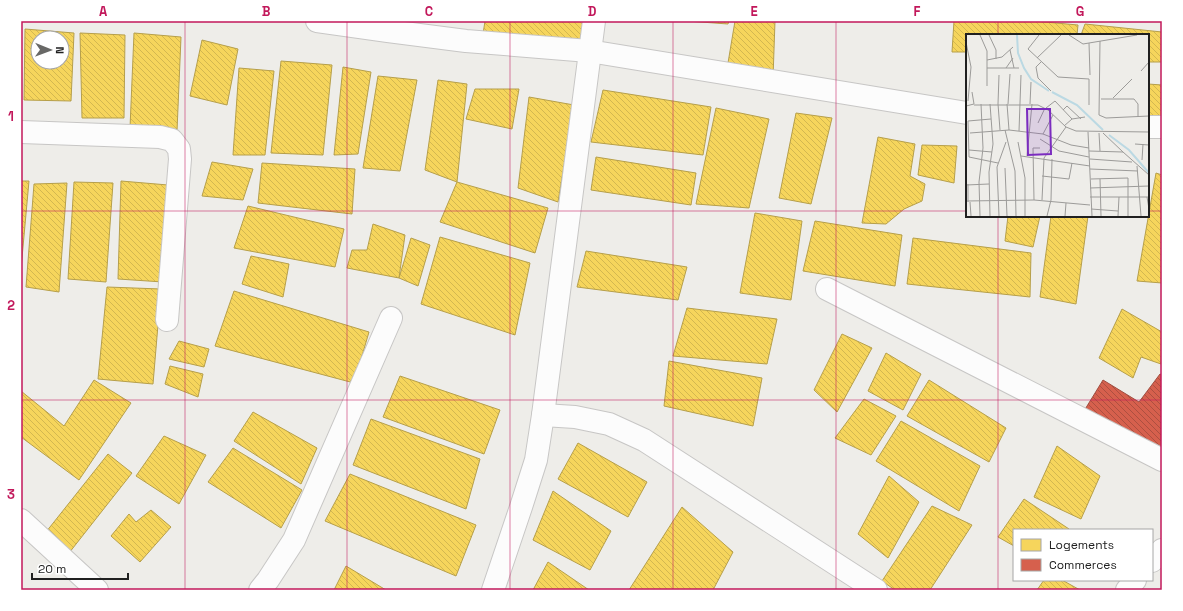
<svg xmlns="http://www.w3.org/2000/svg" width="1183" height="611" font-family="'Space Grotesk',sans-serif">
<defs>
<pattern id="homes-back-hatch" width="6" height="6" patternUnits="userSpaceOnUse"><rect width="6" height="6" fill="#f6d55c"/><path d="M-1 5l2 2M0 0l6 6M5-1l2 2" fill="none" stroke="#d3b750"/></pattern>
<pattern id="shops-back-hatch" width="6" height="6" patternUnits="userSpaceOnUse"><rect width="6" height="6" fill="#d6604d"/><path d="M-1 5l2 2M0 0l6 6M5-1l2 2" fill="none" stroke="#ad4f40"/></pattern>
</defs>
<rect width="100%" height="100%" fill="#eeede9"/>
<g fill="url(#homes-back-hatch)" stroke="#b69f4a" fill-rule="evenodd">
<path d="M 485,21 L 587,21 L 583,42 L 483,34 Z"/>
<path d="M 687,21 L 729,21 L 728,24 Z"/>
<path d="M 735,21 L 775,21 L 773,78 L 727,69 Z"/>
<path d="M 954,21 L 1034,21 L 1078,25 L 1077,35 L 967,35 L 967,52 L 952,52 Z"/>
<path d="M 1085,24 L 1162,32 L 1162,62 L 1148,62 L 1148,35 L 1081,35 Z"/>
<path d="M 25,29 L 74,33 L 71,101 L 24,100 ZM 38,38 L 62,38 L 62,62 L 38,62 Z"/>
<path d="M 80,33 L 125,35 L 124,118 L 82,118 Z"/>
<path d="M 134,33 L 181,37 L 177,131 L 130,128 Z"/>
<path d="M 202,40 L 238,49 L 227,105 L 190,96 Z"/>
<path d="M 281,61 L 332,65 L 323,155 L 271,153 Z"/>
<path d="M 343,67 L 371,72 L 358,154 L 334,155 Z"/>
<path d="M 239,68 L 274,71 L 265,155 L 233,155 Z"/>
<path d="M 378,76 L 417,80 L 400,171 L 363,168 Z"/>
<path d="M 438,80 L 467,84 L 457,182 L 425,170 Z"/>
<path d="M 1148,84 L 1162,85 L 1162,120 L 1148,119 Z"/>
<path d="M 475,89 L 519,89 L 512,129 L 466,119 Z"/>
<path d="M 603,90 L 711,107 L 703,155 L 591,142 Z"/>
<path d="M 529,97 L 574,105 L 558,202 L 518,188 Z"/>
<path d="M 716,108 L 769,119 L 749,208 L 696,204 Z"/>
<path d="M 796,113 L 832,118 L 811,204 L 779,198 Z"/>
<path d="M 878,137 L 915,144 L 910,176 L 925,184 L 922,201 L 904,209 L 886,224 L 862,223 Z"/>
<path d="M 922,145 L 957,146 L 954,183 L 918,175 Z"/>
<path d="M 596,157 L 696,173 L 691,205 L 591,190 Z"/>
<path d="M 212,162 L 253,169 L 243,200 L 202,196 Z"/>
<path d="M 262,163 L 355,169 L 352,214 L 258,203 Z"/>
<path d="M 1156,173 L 1162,175 L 1162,283 L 1137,281 Z"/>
<path d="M 21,181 L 29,181 L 21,269 Z"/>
<path d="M 121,181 L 168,185 L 163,282 L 118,279 Z"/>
<path d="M 74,182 L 113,183 L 106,282 L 68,279 Z"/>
<path d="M 457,182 L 548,208 L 535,253 L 440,222 Z"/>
<path d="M 67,183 L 59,292 L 26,287 L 34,184 Z"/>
<path d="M 248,206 L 344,229 L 335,267 L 234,248 Z"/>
<path d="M 755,213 L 802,221 L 791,300 L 740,293 Z"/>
<path d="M 1008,216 L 1040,216 L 1033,247 L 1005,241 Z"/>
<path d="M 1051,216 L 1088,216 L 1076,304 L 1040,297 Z"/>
<path d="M 815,221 L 902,235 L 895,286 L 803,271 Z"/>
<path d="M 373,224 L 405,235 L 399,278 L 347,268 L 352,250 L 367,250 Z"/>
<path d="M 440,237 L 530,263 L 515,335 L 421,304 Z"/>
<path d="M 411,238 L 430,245 L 418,286 L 399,278 Z"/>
<path d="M 913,238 L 1031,253 L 1030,297 L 907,284 Z"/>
<path d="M 586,251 L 687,267 L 678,300 L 577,287 Z"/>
<path d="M 251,256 L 289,264 L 283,297 L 242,284 Z"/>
<path d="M 107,287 L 161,289 L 153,384 L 98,379 Z"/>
<path d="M 234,291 L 369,332 L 354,383 L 215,346 Z"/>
<path d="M 687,308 L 777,319 L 767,364 L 673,356 Z"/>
<path d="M 1122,309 L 1162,332 L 1161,364 L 1141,357 L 1133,378 L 1099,358 Z"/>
<path d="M 842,334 L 872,348 L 837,412 L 814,390 Z"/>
<path d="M 179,341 L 209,349 L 204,367 L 169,359 Z"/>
<path d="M 886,353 L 921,374 L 903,410 L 868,391 Z"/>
<path d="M 669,361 L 762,378 L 753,426 L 664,406 Z"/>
<path d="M 170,366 L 203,374 L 198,397 L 165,384 Z"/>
<path d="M 400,376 L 500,410 L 484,454 L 383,417 Z"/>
<path d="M 94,380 L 131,403 L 79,480 L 21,437 L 21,391 L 64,426 Z"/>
<path d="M 929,380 L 1006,428 L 989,462 L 907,416 Z"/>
<path d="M 864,399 L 896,416 L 871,455 L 835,438 Z"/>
<path d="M 253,412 L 317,448 L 301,484 L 234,441 Z"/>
<path d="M 371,419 L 480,459 L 466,509 L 353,465 Z"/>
<path d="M 901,421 L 980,466 L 959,511 L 876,461 Z"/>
<path d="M 164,436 L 206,455 L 179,504 L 136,476 Z"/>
<path d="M 578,443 L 647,482 L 628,517 L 558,479 Z"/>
<path d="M 1057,446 L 1100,476 L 1081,519 L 1034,497 Z"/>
<path d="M 233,448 L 302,490 L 281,528 L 208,482 Z"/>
<path d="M 108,454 L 132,473 L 69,553 L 46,532 Z"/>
<path d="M 350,474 L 476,525 L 456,576 L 325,521 Z"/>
<path d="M 889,476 L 919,502 L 888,558 L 858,534 Z"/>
<path d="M 553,491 L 611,531 L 590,570 L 533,540 Z"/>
<path d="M 1024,499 L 1069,529 L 1068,530 L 1014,530 L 1014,546 L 998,537 Z"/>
<path d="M 932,506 L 972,525 L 930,590 L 895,590 L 882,581 Z"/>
<path d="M 682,507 L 733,552 L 713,590 L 629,590 Z"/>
<path d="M 151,510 L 171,527 L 140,562 L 111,536 L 129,514 L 136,522 Z"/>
<path d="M 548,562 L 589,590 L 533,590 Z"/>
<path d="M 346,566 L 386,590 L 334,590 Z"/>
<path d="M 1044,580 L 1062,580 L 1080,590 L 1037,590 Z"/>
</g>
<path fill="url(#shops-back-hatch)" stroke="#9f4d40" d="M 1160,374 L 1162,375 L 1162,450 L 1084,411 L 1103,380 L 1139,402 Z"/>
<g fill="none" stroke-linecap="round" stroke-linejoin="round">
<g stroke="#c7c6c5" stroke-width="24">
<g id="minor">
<path d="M 317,21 L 388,31 L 466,41 L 589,51 L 967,113"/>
<path d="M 1148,127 L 1162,127"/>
<path d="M 21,132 L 160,137 L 172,140 L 179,149 L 180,159 L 167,320"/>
<path d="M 827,289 L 1162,460"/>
<path d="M 543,415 L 575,417 L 609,424 L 644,440 L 876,590"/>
<path d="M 21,520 L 97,590"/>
<path d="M 1152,561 L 1162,550"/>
<path d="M 260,590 L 268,580 L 294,540 L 391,318"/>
<path d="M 493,590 L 521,507 L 536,460 L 543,415 L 594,21"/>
<path d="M 1127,590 L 1135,580"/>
</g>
</g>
<use href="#minor" stroke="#fcfcfc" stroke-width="22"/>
</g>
<path fill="none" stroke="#c2185b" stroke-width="1" stroke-opacity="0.55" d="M 185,21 L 185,590M 347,21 L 347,590M 510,21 L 510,590M 673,21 L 673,590M 836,21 L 836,590M 998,21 L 998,35M 21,211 L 967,211M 1148,211 L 1162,211M 998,216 L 998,590M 21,400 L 1162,400"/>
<g transform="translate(966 34)">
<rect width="183" height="183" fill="#eeede9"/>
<path fill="none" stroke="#bbd9e3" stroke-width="2" d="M 51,1 L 52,19 L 58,34 L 65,45 L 83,57M 86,58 L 111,71 L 137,96M 143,101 L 163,116 L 183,139"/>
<path fill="none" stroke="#9c9b99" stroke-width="1" d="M 14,1 L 21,17 L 21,52M 23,1 L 30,16 L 30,25M 73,1 L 62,15 L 92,43 L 123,45 L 123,71M 103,1 L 117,10 L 171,1M 134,7 L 133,81 L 140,84 L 183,82M 0,8 L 5,33 L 2,67M 123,9 L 124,41M 44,16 L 48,34M 71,24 L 95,1M 21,26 L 36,23 L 47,13M 75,28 L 70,33 L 72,44 L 85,57M 21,34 L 53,34M 40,34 L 47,24M 175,37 L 183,28M 33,41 L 32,70 L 34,96M 147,64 L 166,45M 135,65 L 168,65 L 172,70 L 172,83M 24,70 L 27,110 L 23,138 L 24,182M 41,70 L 43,96M 42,70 L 44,40M 64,70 L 65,48M 8,71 L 72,71 L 82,76 L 100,93 L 110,97 L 183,98M 0,72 L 8,70 L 6,58M 80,74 L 89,67 L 106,85M 97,76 L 101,72 L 115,85M 25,85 L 2,87 L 3,123 L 32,129M 72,89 L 79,74M 98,92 L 106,85 L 119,83M 39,96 L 49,137 L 50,182M 53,97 L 55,41M 122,98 L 126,182M 4,99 L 43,96 L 77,100 L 105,111 L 123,114M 133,99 L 134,117M 77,100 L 87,81M 74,105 L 93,117 L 123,123M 52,108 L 59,144 L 59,182M 169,110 L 183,111M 3,116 L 26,118M 123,117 L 157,118 L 137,99M 157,118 L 183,141M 55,122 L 124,132M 61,122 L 66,70M 124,125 L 166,128M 176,126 L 177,110M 171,132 L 175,182M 39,134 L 41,182M 124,135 L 172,137M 76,142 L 103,145 L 106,129M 125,145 L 162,144 L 162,182M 134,145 L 135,182M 2,150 L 2,168M 0,151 L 23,150M 124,154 L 183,152M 124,163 L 183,163M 181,163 L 183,175M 68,166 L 67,114 L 74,114M 76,166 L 78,124 L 100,93M 0,167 L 68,166 L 124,171M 4,168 L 5,182M 125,175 L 152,177M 14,182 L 13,148 L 17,114 L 15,70M 33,182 L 31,133 L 40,108M 81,182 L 85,166 L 86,125M 99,182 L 100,169M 152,182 L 153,163"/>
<path fill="#7b2cbf" fill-opacity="0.15" stroke="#7b2cbf" stroke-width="2" d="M 61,75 L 84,75 L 85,120 L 62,121 Z"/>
<rect width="183" height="183" fill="none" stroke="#202020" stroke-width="2"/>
</g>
<rect width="1183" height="611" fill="none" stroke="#ffffff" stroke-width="44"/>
<rect x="1013" y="529" width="140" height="52" fill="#ffffff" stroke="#a6a6a6"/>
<rect x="1021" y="539" width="20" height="12" fill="#f6d55c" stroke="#a6a6a6"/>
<text x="1049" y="549" font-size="12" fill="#202020">Logements</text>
<rect x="1021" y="559" width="20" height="12" fill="#d6604d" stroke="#a6a6a6"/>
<text x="1049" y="569" font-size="12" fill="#202020">Commerces</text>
<g transform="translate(50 50) rotate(91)"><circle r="19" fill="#ffffff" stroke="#a6a6a6"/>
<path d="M0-3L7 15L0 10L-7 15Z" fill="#686866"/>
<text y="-6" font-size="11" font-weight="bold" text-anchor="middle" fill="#202020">N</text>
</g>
<path d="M32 573v6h96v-6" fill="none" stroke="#202020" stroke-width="2"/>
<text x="38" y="573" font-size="12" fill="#202020" stroke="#ffffff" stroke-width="3" paint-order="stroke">20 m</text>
<rect x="22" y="22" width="1139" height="567" fill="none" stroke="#c2185b" stroke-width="1.5"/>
<g font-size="13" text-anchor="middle" font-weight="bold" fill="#c2185b">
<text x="103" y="16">A</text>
<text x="266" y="16">B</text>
<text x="429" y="16">C</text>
<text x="592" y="16">D</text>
<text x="754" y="16">E</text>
<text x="917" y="16">F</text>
<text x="1080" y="16">G</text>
<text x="11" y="121">1</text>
<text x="11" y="310">2</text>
<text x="11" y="499">3</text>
</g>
</svg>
